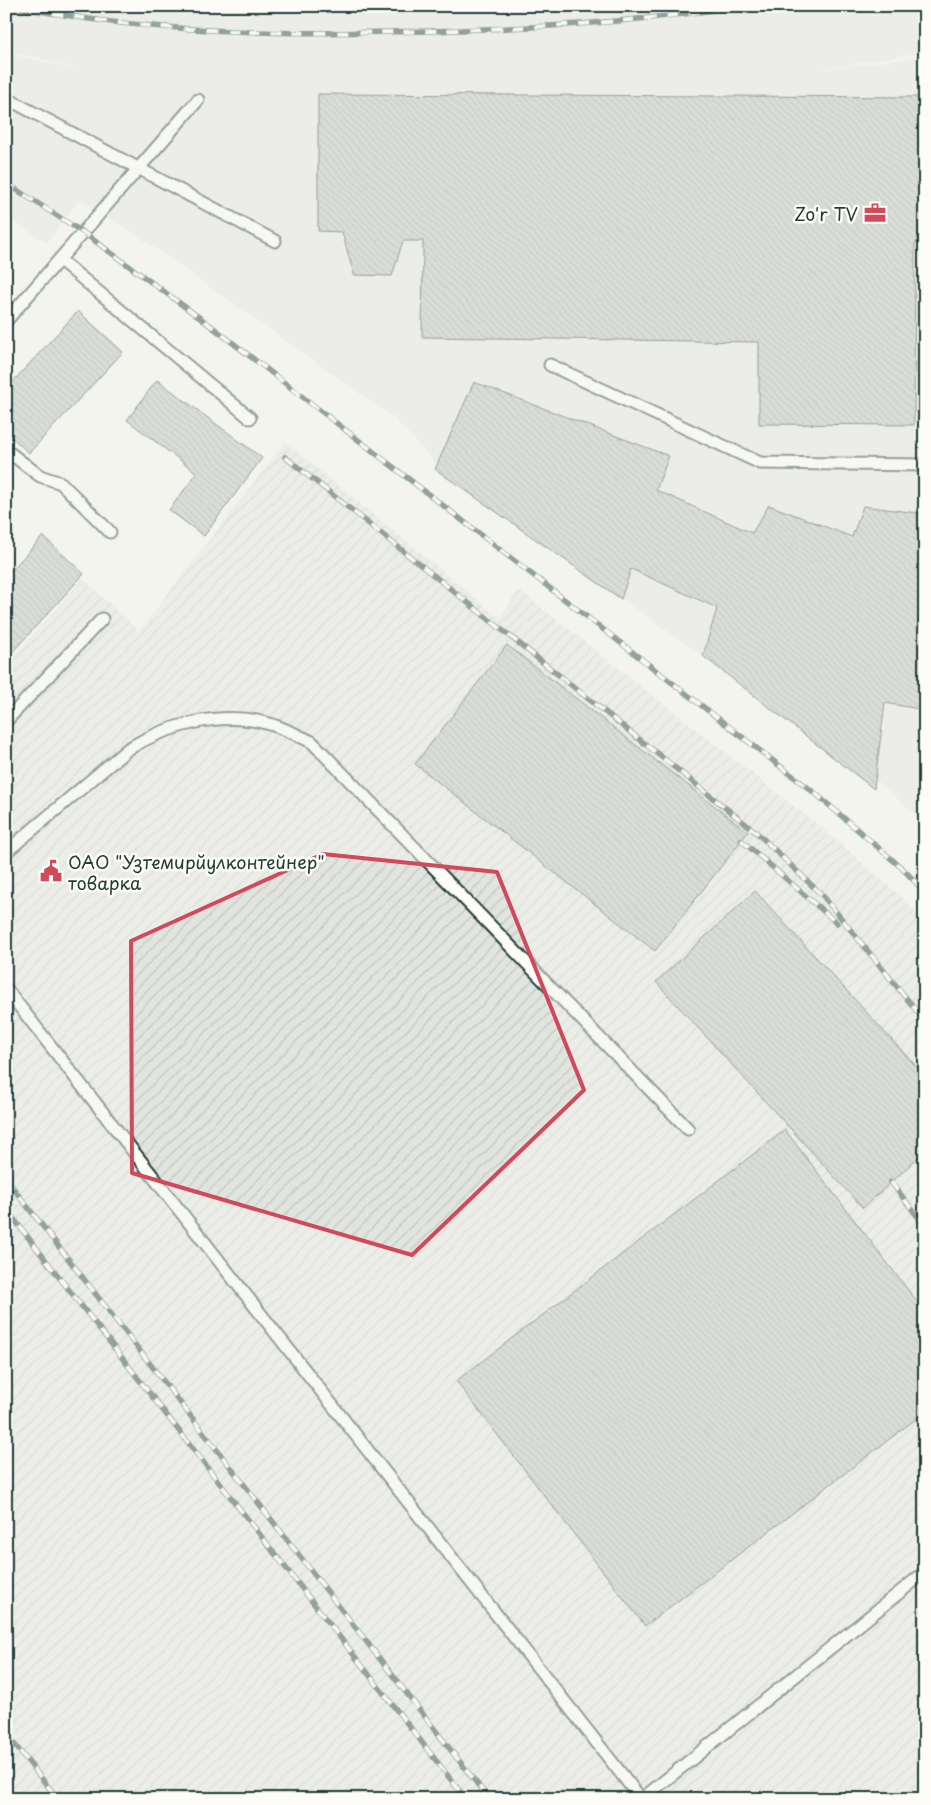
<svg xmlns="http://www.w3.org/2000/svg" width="931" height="1805" font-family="'Playpen Sans',sans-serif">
<defs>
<pattern id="industrial-furrows" width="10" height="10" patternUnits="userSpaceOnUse" patternTransform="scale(1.25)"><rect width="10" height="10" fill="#e2e5df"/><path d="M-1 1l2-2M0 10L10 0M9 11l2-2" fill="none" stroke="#c1c5c0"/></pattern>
<pattern id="building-back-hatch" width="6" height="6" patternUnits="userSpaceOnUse" patternTransform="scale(1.25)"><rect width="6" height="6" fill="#b9c1bb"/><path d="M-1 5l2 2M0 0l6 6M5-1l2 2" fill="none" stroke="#969e99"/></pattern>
</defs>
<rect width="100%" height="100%" fill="#f4f4ef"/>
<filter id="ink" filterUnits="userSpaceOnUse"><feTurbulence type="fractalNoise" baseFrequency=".02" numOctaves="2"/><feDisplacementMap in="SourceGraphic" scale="10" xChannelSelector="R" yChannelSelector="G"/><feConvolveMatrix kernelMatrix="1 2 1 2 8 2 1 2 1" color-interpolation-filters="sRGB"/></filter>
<g filter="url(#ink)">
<path fill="#e2e5df" d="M 6,6 L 925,6 L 925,52 L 816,70 L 925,56 L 925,823 L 791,706 L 703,656 L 447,476 L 394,418 L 139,237 L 79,200 L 47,243 L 6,217 L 6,53 L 81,70 L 6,50 Z"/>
<path fill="url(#industrial-furrows)" d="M 285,442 L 500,618 L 519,590 L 828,833 L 906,901 L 925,924 L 925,1799 L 6,1799 L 6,664 L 83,579 L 139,631 Z"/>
<g fill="url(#building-back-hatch)" stroke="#1f3d34">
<path d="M 318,94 L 925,97 L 925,243 L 915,243 L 914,425 L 759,424 L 759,342 L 422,337 L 423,241 L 403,241 L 392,276 L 354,275 L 342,232 L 318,231 Z"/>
<path d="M 78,311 L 123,352 L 29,453 L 6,432 L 6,389 Z"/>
<path d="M 157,380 L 262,458 L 204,536 L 169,510 L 197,473 L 127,420 Z"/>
<path d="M 474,382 L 669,456 L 656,490 L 752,533 L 769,505 L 852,537 L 863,506 L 925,514 L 925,710 L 885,703 L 874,789 L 703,656 L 717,608 L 631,569 L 621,599 L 435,469 Z"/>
<path d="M 43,536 L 84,574 L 6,659 L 6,576 Z"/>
<path d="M 507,645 L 748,832 L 655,951 L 415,764 Z"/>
<path d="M 755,891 L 925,1076 L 925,1151 L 863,1208 L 656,982 Z"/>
<path d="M 785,1130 L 925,1312 L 925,1412 L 645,1626 L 456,1381 Z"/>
</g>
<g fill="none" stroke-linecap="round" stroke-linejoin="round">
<g stroke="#1f3d34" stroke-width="15">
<g id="lane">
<path d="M 6,98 L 275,241"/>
<path d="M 60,260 L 250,418"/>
<path d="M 6,321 L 198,100"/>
<path d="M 550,365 L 760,463 L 925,465"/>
<path d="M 6,450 L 40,476 L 61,483 L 110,532"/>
<path d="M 6,721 L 102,619"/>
<path d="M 6,852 L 128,749 C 167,725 219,711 266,723 C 282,727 297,735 312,742 L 688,1129"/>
<path d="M 6,989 L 641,1799"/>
<path d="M 642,1799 L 925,1572"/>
</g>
</g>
<use href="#lane" stroke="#fdfcf7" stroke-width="11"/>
<g stroke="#1f3d34" stroke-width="5.5">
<g id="rail">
<path d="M 9,6 C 47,12 84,19 121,23 C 241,36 363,34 484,29 C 569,26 654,20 739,6"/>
<path d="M 6,183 L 84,233 L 211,326 L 816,794 L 902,868 L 925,892"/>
<path d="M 285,457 L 757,833 L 823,896 L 925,1021"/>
<path d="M 741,840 L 837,923"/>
<path d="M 6,1179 L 489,1799"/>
<path d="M 891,1182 L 925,1226"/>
<path d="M 6,1209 L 466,1799"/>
<path d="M 6,1734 L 58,1799"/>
</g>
</g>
<use href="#rail" stroke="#fdfcf7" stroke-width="4" stroke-dasharray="11" stroke-linecap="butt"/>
</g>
</g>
<path d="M0 0H931V1805H0ZM 323,854 L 497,872 L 584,1090 L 412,1255 L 132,1173 L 131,941 Z" fill="#f4f4ef" fill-opacity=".55" fill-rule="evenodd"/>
<path fill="none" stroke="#d1495b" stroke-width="4" stroke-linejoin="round" d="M 323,854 L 497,872 L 584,1090 L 412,1255 L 132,1173 L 131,941 Z"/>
<defs>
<g id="office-bare" transform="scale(1.725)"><path d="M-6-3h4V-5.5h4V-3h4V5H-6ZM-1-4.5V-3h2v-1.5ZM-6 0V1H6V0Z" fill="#d1495b" stroke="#fdfcf7" stroke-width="2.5" paint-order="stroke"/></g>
<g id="civic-bare" transform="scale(1.725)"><path d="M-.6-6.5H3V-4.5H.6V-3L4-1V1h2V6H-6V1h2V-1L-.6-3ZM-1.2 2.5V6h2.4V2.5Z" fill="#d1495b" stroke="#fdfcf7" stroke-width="2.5" paint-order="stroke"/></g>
</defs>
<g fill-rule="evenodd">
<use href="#office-bare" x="875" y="213"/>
<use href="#civic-bare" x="51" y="871"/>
</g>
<g text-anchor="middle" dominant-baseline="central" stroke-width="5" stroke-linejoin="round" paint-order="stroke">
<g font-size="18" fill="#1f3d34" stroke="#fdfcf7" text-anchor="end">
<text x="858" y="213">Zo'r TV</text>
<text x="68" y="861" text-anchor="start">ОАО "Узтемирйулконтейнер"<tspan x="68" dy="21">товарка</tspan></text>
</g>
</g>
<rect width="931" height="1805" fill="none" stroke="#fdfcf7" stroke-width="25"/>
<rect x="12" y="12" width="906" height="1780" fill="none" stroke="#1f3d34" stroke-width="2" filter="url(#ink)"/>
</svg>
